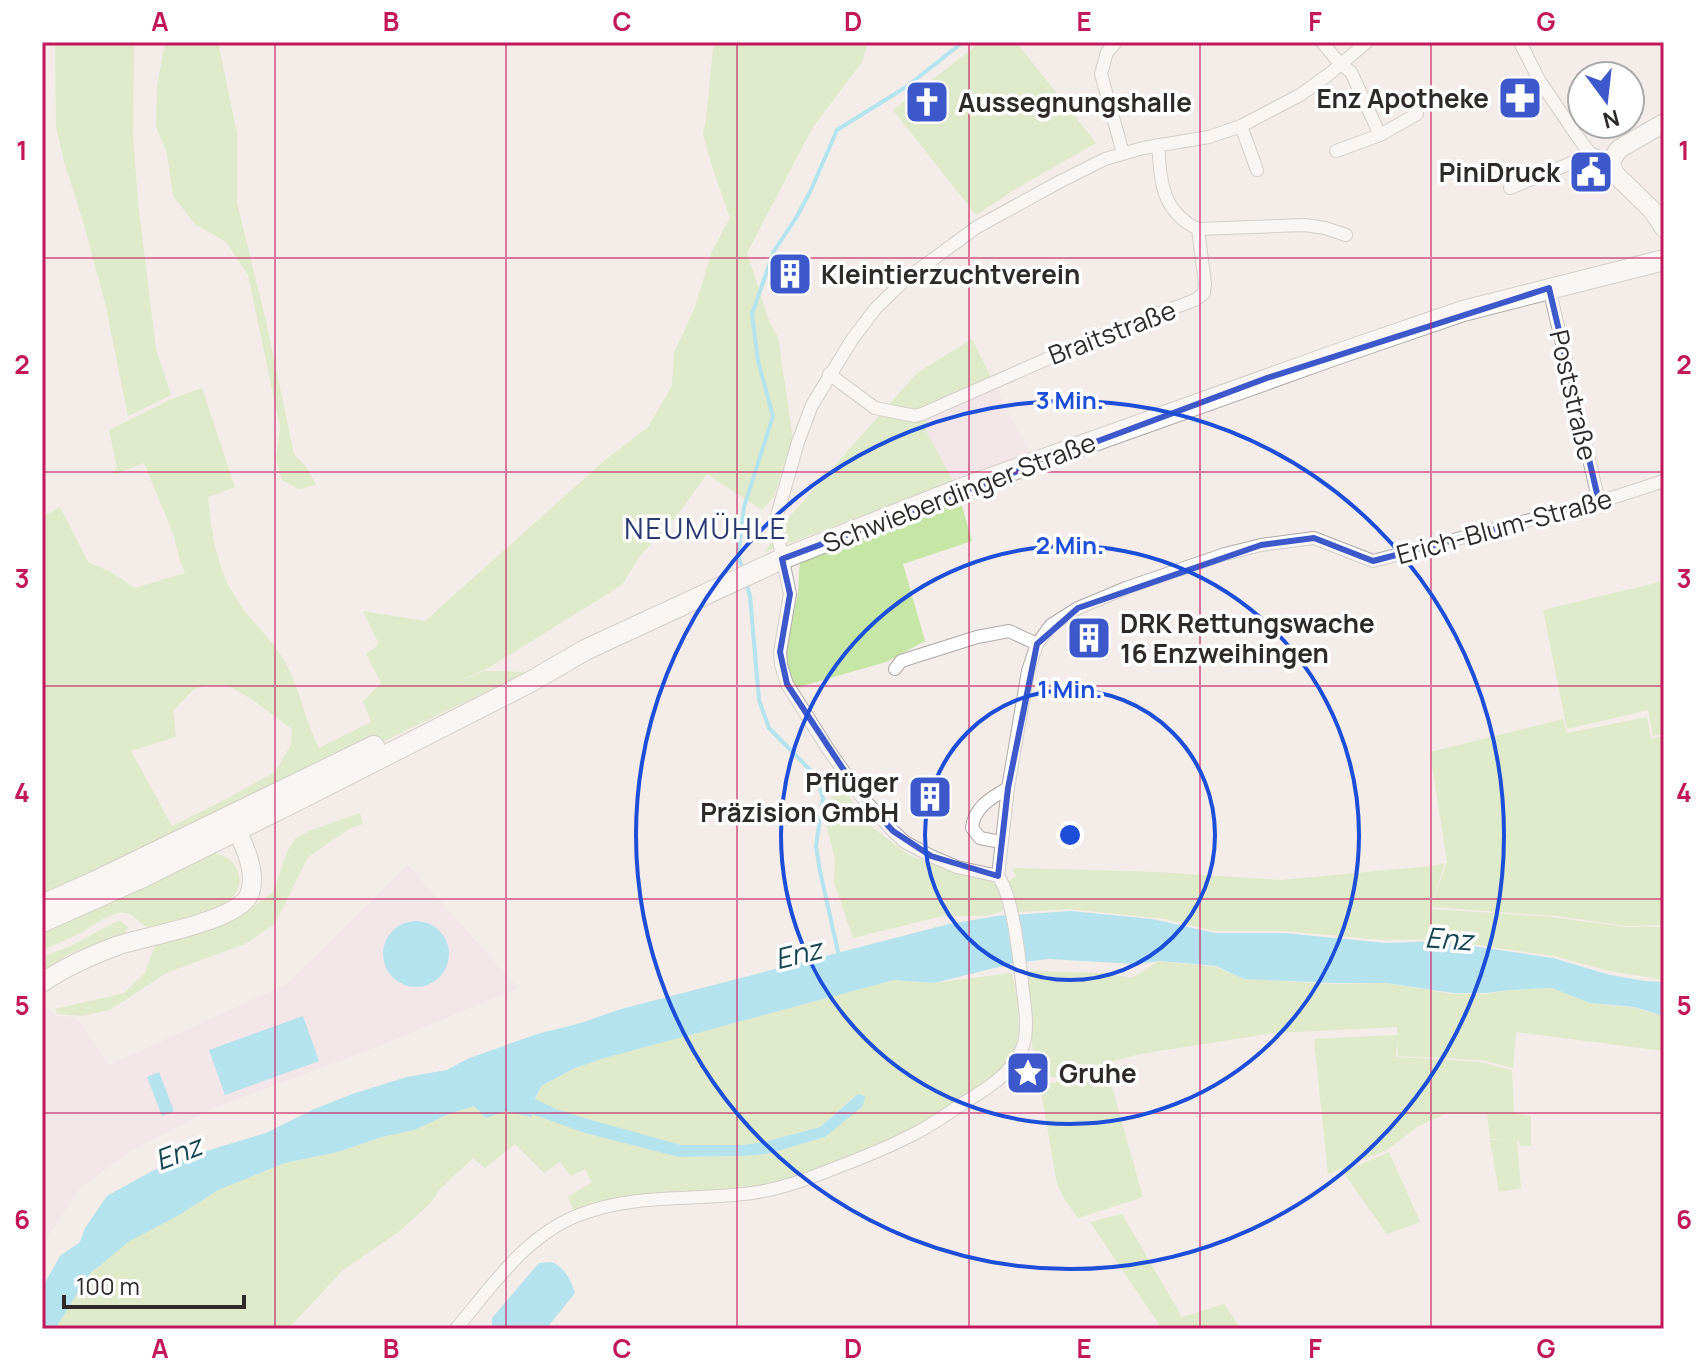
<svg xmlns="http://www.w3.org/2000/svg" width="1706" height="1371" font-family="Manrope,sans-serif">
<rect width="100%" height="100%" fill="#f3ece8"/>
<g fill="#f2ddeb">
<path d="M 995,385 L 1032,457 L 954,482 L 926,431 L 927,415 Z"/>
<path d="M 408,865 L 518,988 L 382,1045 L 214,1108 L 132,1150 L 80,1188 L 42,1246 L 43,1004 L 56,1016 L 76,1017 L 109,1065 L 287,984 Z"/>
</g>
<g fill="#c6e6a6" fill-rule="evenodd">
<path d="M 55,42 L 134,42 L 133,135 L 138,202 L 156,349 L 171,395 L 128,416 L 105,303 L 83,221 L 65,165 L 56,127 Z"/>
<path d="M 167,42 L 218,42 L 237,133 L 237,203 L 266,321 L 294,454 L 307,468 L 316,485 L 299,489 L 282,480 L 276,459 L 280,427 L 248,275 L 226,242 L 196,225 L 173,196 L 167,154 L 156,126 L 157,87 L 163,53 Z"/>
<path d="M 716,42 L 868,42 L 862,62 L 813,127 L 747,253 L 770,323 L 778,337 L 793,439 L 774,496 L 762,510 L 707,474 L 676,517 L 639,557 L 622,585 L 490,667 L 453,684 L 484,671 L 526,672 L 212,825 L 42,905 L 42,517 L 60,507 L 88,562 L 111,572 L 135,588 L 185,573 L 180,561 L 174,536 L 144,463 L 113,475 L 117,467 L 109,430 L 176,397 L 202,388 L 235,487 L 208,497 C 212,533 216,567 236,598 C 250,621 271,638 285,662 C 300,689 305,721 319,748 L 371,722 L 363,701 L 381,683 L 366,654 L 377,646 L 378,642 L 363,611 L 425,621 L 604,461 L 648,427 L 672,386 L 674,353 L 695,307 L 712,251 L 730,218 L 712,166 L 703,134 L 706,119 L 713,49 ZM 206,685 L 227,685 L 253,700 L 292,729 L 291,745 L 275,772 L 226,799 L 172,826 L 131,751 L 176,737 L 173,711 L 194,689 Z"/>
<path d="M 981,42 L 1016,42 L 1096,143 L 1014,190 L 976,215 L 893,110 Z"/>
<path d="M 972,339 L 995,385 L 927,416 L 926,431 L 954,482 L 765,552 L 784,523 L 917,373 Z"/>
<path d="M 959,496 L 972,541 L 903,564 L 925,641 L 886,662 L 792,689 L 785,650 L 798,594 L 800,559 Z"/>
<path d="M 1664,581 L 1664,733 L 1653,736 L 1648,710 L 1567,729 L 1543,610 Z"/>
<path d="M 1647,717 L 1651,739 L 1664,736 L 1664,925 L 1626,926 L 1557,916 L 1431,907 L 1447,862 L 1430,752 L 1563,719 L 1567,733 Z"/>
<path d="M 847,794 L 874,829 L 911,856 L 956,873 L 988,879 L 995,884 L 1001,896 L 1003,911 L 986,916 L 942,916 L 853,938 L 834,882 L 835,859 L 826,824 L 831,797 Z"/>
<path d="M 360,813 L 363,824 L 349,829 L 308,857 L 275,924 L 245,944 L 166,973 L 110,1010 L 81,1016 L 57,1014 L 55,1009 L 124,993 L 145,973 L 155,945 L 234,920 L 273,892 L 288,850 L 295,839 L 309,831 Z"/>
<path d="M 208,853 C 219,853 229,856 235,866 C 256,901 201,915 178,921 C 170,924 161,927 153,928 C 138,928 135,907 115,914 C 103,917 93,926 82,932 C 69,939 56,944 42,950 L 42,926 Z"/>
<path d="M 1445,863 L 1430,909 L 1551,917 L 1626,927 L 1664,927 L 1664,980 L 1610,971 L 1554,956 L 1437,939 L 1384,940 L 1284,931 L 1215,931 L 1164,919 L 1069,909 L 1018,912 L 1008,882 L 1016,876 L 1012,868 L 1157,872 L 1281,880 L 1431,866 Z"/>
<path d="M 121,921 L 128,927 L 125,933 L 69,954 L 42,971 L 42,957 L 71,946 L 115,922 Z"/>
<path d="M 1159,961 L 1216,967 L 1244,979 L 1335,984 L 1386,983 L 1453,994 L 1486,994 L 1511,990 L 1552,988 L 1590,1003 L 1635,1008 L 1664,1016 L 1664,1051 L 1516,1032 L 1513,1068 L 1481,1060 L 1398,1056 L 1397,1039 L 1396,1057 L 1480,1062 L 1512,1070 L 1514,1113 L 1531,1116 L 1531,1146 L 1520,1146 L 1519,1141 L 1517,1141 L 1521,1188 L 1499,1192 L 1490,1140 L 1505,1140 L 1490,1139 L 1487,1114 L 1445,1114 L 1417,1127 L 1387,1150 L 1328,1174 L 1314,1039 L 1397,1035 L 1397,1027 L 1273,1033 L 1140,1054 L 1055,1077 L 1045,1076 C 1025,1052 1030,1001 1027,971 L 1105,973 L 1132,978 Z"/>
<path d="M 1012,973 L 1017,998 L 1019,1029 L 1014,1054 L 1000,1071 L 917,1133 L 796,1184 L 576,1216 L 568,1197 L 592,1182 L 585,1169 L 571,1176 L 560,1162 L 544,1173 L 515,1144 L 485,1168 L 473,1158 L 440,1189 L 430,1204 L 397,1233 L 343,1270 L 288,1329 L 55,1329 L 91,1272 L 101,1265 L 127,1242 L 181,1214 L 218,1190 L 285,1163 L 338,1152 L 382,1137 L 414,1130 L 449,1114 L 474,1106 L 505,1111 L 531,1117 L 532,1113 L 585,1133 L 679,1157 L 743,1156 L 767,1154 L 825,1137 L 857,1094 L 820,1127 L 764,1142 L 742,1145 L 681,1145 L 625,1131 L 556,1109 L 535,1100 L 541,1086 L 573,1069 L 601,1059 L 894,980 L 934,983 Z"/>
<path d="M 1107,1070 L 1143,1197 L 1078,1218 L 1065,1200 L 1057,1184 L 1040,1086 Z"/>
<path d="M 1389,1152 L 1420,1222 L 1387,1234 L 1343,1172 Z"/>
<path d="M 1122,1214 L 1182,1317 L 1224,1304 L 1241,1329 L 1162,1329 L 1090,1222 Z"/>
</g>
<g fill="#68d7f6">
<path d="M 1071,911 L 1152,919 L 1215,933 L 1284,933 L 1386,943 L 1439,941 L 1553,958 L 1610,975 L 1645,981 L 1664,982 L 1664,1016 L 1634,1007 L 1590,1003 L 1552,988 L 1510,990 L 1486,993 L 1453,993 L 1386,983 L 1336,983 L 1244,979 L 1216,966 L 1160,961 L 1136,964 L 1048,959 L 1015,963 L 934,983 L 894,980 L 601,1059 L 573,1069 L 541,1086 L 535,1099 L 556,1109 L 591,1120 L 681,1145 L 742,1145 L 764,1142 L 820,1127 L 858,1094 L 865,1096 L 863,1106 L 825,1137 L 767,1154 L 743,1156 L 679,1157 L 585,1133 L 532,1114 L 531,1117 L 505,1111 L 486,1118 L 474,1106 L 449,1114 L 414,1130 L 382,1137 L 338,1152 L 285,1163 L 218,1190 L 181,1214 L 128,1242 L 101,1265 L 91,1272 L 55,1329 L 42,1329 L 42,1288 L 60,1256 L 80,1242 L 85,1228 L 107,1196 L 152,1171 L 193,1155 L 266,1133 L 312,1110 L 352,1094 L 407,1077 L 447,1070 L 467,1059 L 537,1034 L 581,1023 L 621,1009 L 949,924 L 997,916 Z"/>
<circle cx="416" cy="954" r="33"/>
<path d="M 303,1016 L 319,1061 L 225,1095 L 209,1050 Z"/>
<path d="M 159,1072 L 174,1111 L 162,1116 L 147,1077 Z"/>
<path d="M 551,1262 C 564,1266 571,1280 575,1293 L 546,1329 L 492,1329 L 492,1318 L 539,1263 Z"/>
</g>
<g fill="none" stroke-linecap="round" stroke-linejoin="round">
<g stroke="#68d7f6" stroke-width="4">
<path d="M 743,570 L 738,556 L 744,507 L 773,416 L 758,361 L 752,314 L 774,251 L 796,218 L 811,190 L 837,130 L 906,87 L 963,42"/>
<path d="M 746,583 L 750,596 L 759,700 L 769,728 L 816,776 L 823,798 L 816,846 L 820,871 L 839,956"/>
</g>
<g stroke="#afa9a5" stroke-width="14">
<g id="street">
<path d="M 1116,42 L 1107,52 L 1101,74 L 1123,153"/>
<path d="M 1322,42 L 1340,64 L 1351,72 L 1380,135 L 1336,151"/>
<path d="M 1520,42 L 1539,80 L 1577,136 L 1590,153 L 1610,162"/>
<path d="M 1241,126 L 1257,170"/>
<path d="M 1380,135 L 1417,114"/>
<path d="M 1510,188 L 1569,164 L 1590,153"/>
<path d="M 1198,229 L 1305,225 L 1325,228 L 1346,235"/>
<path d="M 1549,288 L 1599,502"/>
<path d="M 829,374 L 875,408 L 915,416 L 922,414 L 1097,337 L 1195,300 L 1204,293 L 1205,284 L 1198,229 C 1161,211 1161,182 1158,145"/>
<path d="M 895,669 L 901,661 L 977,637 L 1009,631 L 1037,644"/>
<path d="M 1001,842 L 980,838 L 972,828 C 974,807 991,798 1008,788"/>
<path d="M 998,876 L 1008,788 L 1028,671 L 1037,644 L 1051,625 L 1078,608 L 1126,588 L 1225,554 L 1261,545 L 1314,538 L 1373,561 L 1599,502 L 1664,481"/>
<path d="M 456,1329 C 491,1287 526,1235 579,1215 C 634,1193 694,1201 752,1193 C 782,1189 810,1178 838,1167 C 864,1157 891,1146 916,1133 C 932,1125 947,1114 962,1104 C 984,1090 1008,1077 1020,1053 C 1031,1033 1024,1004 1022,982 C 1019,956 1013,896 998,876 L 957,867 L 931,856 L 905,842 L 893,831 L 861,796 L 828,749 L 787,684 L 781,665 L 780,652 L 790,594 L 775,523 L 798,442 L 812,405 L 853,338 L 876,308 L 906,279 L 977,227 L 1061,181 L 1105,159 L 1143,148 L 1209,137 L 1241,126 L 1300,95 L 1328,75 L 1367,42"/>
</g>
</g>
<g stroke="#afa9a5" stroke-width="20">
<g id="secondary">
<path d="M 1664,123 L 1619,149 L 1610,162 L 1615,174 L 1652,210 L 1664,228"/>
<path d="M 42,983 C 66,966 92,955 119,945 C 148,936 237,921 249,895 C 258,874 245,848 237,830"/>
</g>
</g>
<g stroke="#afa9a5" stroke-width="22">
<g id="primary">
<path d="M 42,905 L 96,881 L 374,746"/>
<path d="M 42,922 L 143,877 L 298,800 L 530,682 L 585,650 L 782,559 L 960,489 L 1335,355 L 1463,311 L 1664,260"/>
</g>
</g>
<use href="#street" stroke="#fff" stroke-width="12"/>
<use href="#secondary" stroke="#fff" stroke-width="18"/>
<use href="#primary" stroke="#fff" stroke-width="20"/>
</g>
<path d="M0 0H1706V1371H0ZM 1549,288 L 1599,502 L 1373,561 L 1314,538 L 1261,545 L 1078,608 L 1037,644 L 1008,788 L 998,876 L 931,856 L 893,831 L 861,796 L 787,684 L 780,652 L 790,594 L 782,559 L 1267,378 Z" fill="#f3ece8" fill-opacity=".55" fill-rule="evenodd"/>
<path fill="none" stroke="#3d58ca" stroke-width="6" stroke-linejoin="round" d="M 1549,288 L 1599,502 L 1373,561 L 1314,538 L 1261,545 L 1078,608 L 1037,644 L 1008,788 L 998,876 L 931,856 L 893,831 L 861,796 L 787,684 L 780,652 L 790,594 L 782,559 L 1267,378 Z"/>
<path fill="none" stroke="#c2185b" stroke-width="2" stroke-opacity="0.55" d="M 275,42 L 275,1329M 506,42 L 506,1329M 737,42 L 737,1329M 969,42 L 969,1329M 1200,42 L 1200,1329M 1431,42 L 1431,1329M 42,258 L 1664,258M 42,472 L 1664,472M 42,686 L 1664,686M 42,899 L 1664,899M 42,1113 L 1664,1113"/>
<g fill="none" stroke="#1d4ed8" stroke-width="4">
<circle cx="1070" cy="835" r="145"/>
<circle cx="1070" cy="835" r="289"/>
<circle cx="1070" cy="835" r="434"/>
</g>
<defs>
<g id="pharmacy-square" transform="scale(2.3)"><rect x="-9" y="-9" width="18" height="18" rx="4" fill="#3d58ca" stroke="#fff"/><path d="M-2-6h4v4h4v4h-4v4h-4v-4h-4v-4h4Z" fill="#fff"/></g>
<g id="church-square" transform="scale(2.3)"><rect x="-9" y="-9" width="18" height="18" rx="4" fill="#3d58ca" stroke="#fff"/><path d="M-1.2-6h2.4v3.5h3.3v2.4h-3.3V6h-2.4V-.1h-3.3v-2.4h3.3Z" fill="#fff"/></g>
<g id="civic-square" transform="scale(2.3)"><rect x="-9" y="-9" width="18" height="18" rx="4" fill="#3d58ca" stroke="#fff"/><path d="M-.6-6.5H3V-4.5H.6V-3L4-1V1h2V6H-6V1h2V-1L-.6-3ZM-1.2 2.5V6h2.4V2.5Z" fill="#fff"/></g>
<g id="building-square" transform="scale(2.3)"><rect x="-9" y="-9" width="18" height="18" rx="4" fill="#3d58ca" stroke="#fff"/><path d="M-4-6H4V6H1V3H-1V6H-4ZM-2.5-4.3h1.7v1.8h-1.7ZM.8-4.3h1.7v1.8H.8ZM-2.5-1h1.7V.8h-1.7ZM.8-1h1.7V.8H.8Z" fill="#fff"/></g>
<g id="sight-square" transform="scale(2.3)"><rect x="-9" y="-9" width="18" height="18" rx="4" fill="#3d58ca" stroke="#fff"/><path d="M0-6L1.8-2.2L6-1.7L2.9 1.2L3.7 5.4L0 3.3L-3.7 5.4L-2.9 1.2L-6-1.7L-1.8-2.2Z" fill="#fff"/></g>
</defs>
<g fill-rule="evenodd">
<use href="#pharmacy-square" x="1520" y="98"/>
<use href="#church-square" x="927" y="102"/>
<use href="#civic-square" x="1591" y="172"/>
<use href="#building-square" x="790" y="274"/>
<use href="#building-square" x="1089" y="638"/>
<use href="#building-square" x="930" y="797"/>
<use href="#sight-square" x="1028" y="1073"/>
</g>
<g text-anchor="middle" dominant-baseline="central" stroke-width="7" stroke-linejoin="round" paint-order="stroke">
<g font-size="26" font-weight="bold" fill="#2d2a29" stroke="#fff" text-anchor="start">
<text x="1489" y="98" text-anchor="end">Enz Apotheke</text>
<text x="958" y="102">Aussegnungshalle</text>
<text x="1560" y="172" text-anchor="end">PiniDruck</text>
<text x="821" y="274">Kleintierzuchtverein</text>
<text x="1120" y="623">DRK Rettungswache<tspan x="1120" dy="30">16 Enzweihingen</tspan></text>
<text x="899" y="782" text-anchor="end">Pflüger<tspan x="899" dy="30">Präzision GmbH</tspan></text>
<text x="1059" y="1073">Gruhe</text>
</g>
<g font-size="26" fill="#2d2a29" stroke="#fff">
<text transform="translate(1112 332) rotate(-21)">Braitstraße</text>
<text transform="translate(1574 395) rotate(77)">Poststraße</text>
<text transform="translate(959 492) rotate(-21)">Schwieberdinger Straße</text>
<text transform="translate(1504 526) rotate(-15)">Erich-Blum-Straße</text>
</g>
<g font-size="28" letter-spacing="2" fill="#283972" stroke="#fff">
<text x="706" y="528">NEUMÜHLE</text>
</g>
<g font-size="28" font-style="italic" fill="#134552" stroke="#fff">
<text transform="translate(1449 938) rotate(4)">Enz</text>
<text transform="translate(798 953) rotate(-14)">Enz</text>
<text transform="translate(178 1152) rotate(-21)">Enz</text>
</g>
</g>
<circle cx="1070" cy="835" r="12" fill="#1d4ed8" stroke="#fff" stroke-width="4"/>
<g font-size="24" text-anchor="middle" font-weight="bold" fill="#1d4ed8" stroke="#fff" stroke-width="7" stroke-linejoin="round" paint-order="stroke">
<text x="1070" y="409">3 Min.</text>
<text x="1070" y="554">2 Min.</text>
<text x="1070" y="698">1 Min.</text>
</g>
<rect width="1706" height="1371" fill="none" stroke="#ffffff" stroke-width="88"/>
<g transform="translate(1606 100) rotate(165)"><circle r="38" fill="#ffffff" stroke="#abaaa9" stroke-width="2"/>
<path d="M0-6L14 30L0 20L-14 30Z" fill="#3d58ca"/>
<text y="-12" font-size="22" font-weight="bold" text-anchor="middle" fill="#2d2a29">N</text>
</g>
<path d="M64 1295v12h180v-12" fill="none" stroke="#2d2a29" stroke-width="4"/>
<text x="76" y="1295" font-size="24" fill="#2d2a29" stroke="#ffffff" stroke-width="6" paint-order="stroke">100 m</text>
<rect x="44" y="44" width="1618" height="1283" fill="none" stroke="#c2185b" stroke-width="3"/>
<g font-size="26" text-anchor="middle" font-weight="bold" fill="#c2185b">
<text x="160" y="31">A</text>
<text x="391" y="31">B</text>
<text x="622" y="31">C</text>
<text x="853" y="31">D</text>
<text x="1084" y="31">E</text>
<text x="1315" y="31">F</text>
<text x="1546" y="31">G</text>
<text x="22" y="160">1</text>
<text x="1684" y="160">1</text>
<text x="22" y="374">2</text>
<text x="1684" y="374">2</text>
<text x="22" y="588">3</text>
<text x="1684" y="588">3</text>
<text x="22" y="802">4</text>
<text x="1684" y="802">4</text>
<text x="22" y="1015">5</text>
<text x="1684" y="1015">5</text>
<text x="22" y="1229">6</text>
<text x="1684" y="1229">6</text>
<text x="160" y="1358">A</text>
<text x="391" y="1358">B</text>
<text x="622" y="1358">C</text>
<text x="853" y="1358">D</text>
<text x="1084" y="1358">E</text>
<text x="1315" y="1358">F</text>
<text x="1546" y="1358">G</text>
</g>
</svg>
